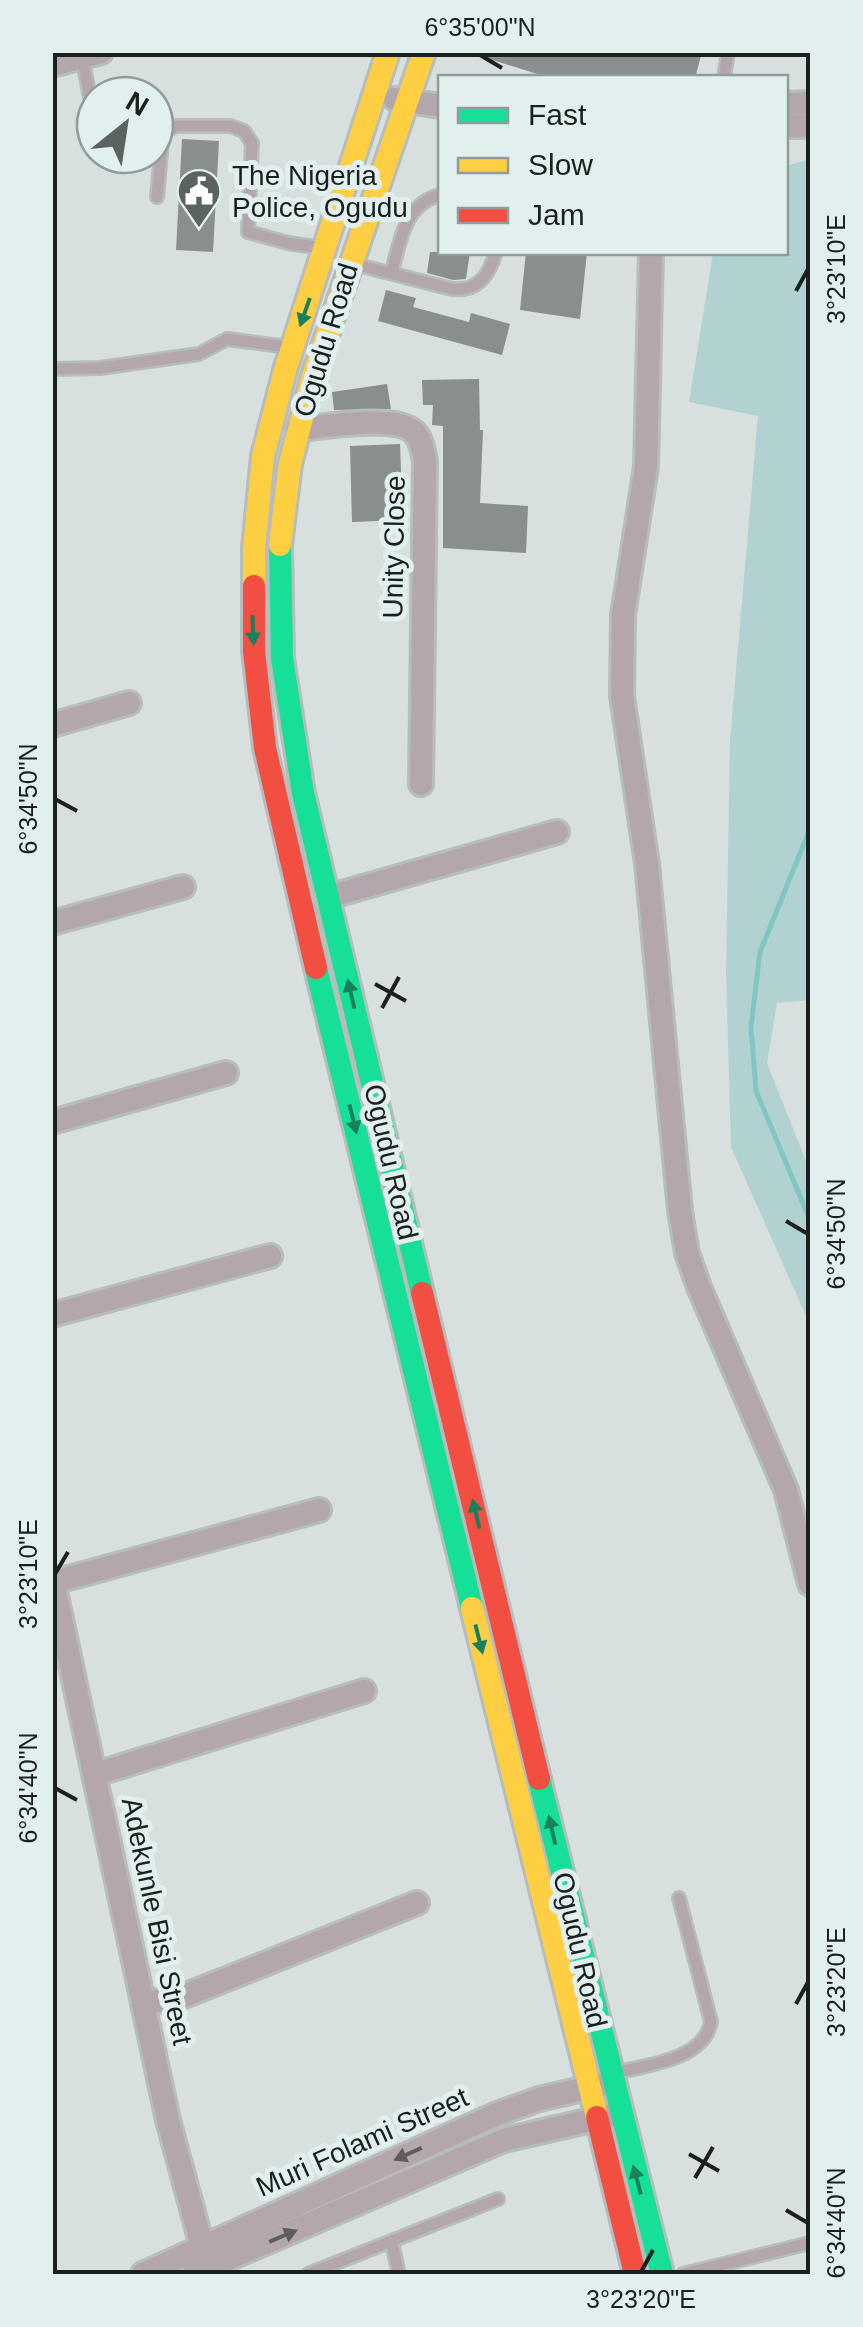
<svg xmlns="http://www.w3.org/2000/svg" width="863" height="2327" font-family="Arial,sans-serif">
<rect width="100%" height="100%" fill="#d8dfdf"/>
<path fill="#b2d2d1" d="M 810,159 L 810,1000 L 777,1003 L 767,1063 L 810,1171 L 810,1325 L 731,1147 L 726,974 L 730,740 L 758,416 L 689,402 L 713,253 L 786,252 L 786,166 Z"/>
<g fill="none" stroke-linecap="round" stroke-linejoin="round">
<path stroke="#82c6c4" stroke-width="5" d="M 810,829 L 760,952 L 751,1027 L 756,1091 L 810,1220"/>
</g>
<g fill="#898e8e">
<path d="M 480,52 L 702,52 L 695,78 L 550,78 L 480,56 Z"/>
<path d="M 182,139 L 219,141 L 213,252 L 176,250 Z"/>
<path d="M 430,252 L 470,252 L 466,279 L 453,280 L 427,273 Z"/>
<path d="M 526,252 L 587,252 L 580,319 L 520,310 Z"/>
<path d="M 386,290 L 416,298 L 413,307 L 469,322 L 471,313 L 510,324 L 502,355 L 378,321 Z"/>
<path d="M 479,379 L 480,430 L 483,430 L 480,503 L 528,506 L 526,553 L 443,548 L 443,426 L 432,425 L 433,405 L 423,405 L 422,380 Z"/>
<path d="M 387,384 L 391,409 L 334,410 L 332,392 Z"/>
<path d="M 400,444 L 403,520 L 352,522 L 350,446 Z"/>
</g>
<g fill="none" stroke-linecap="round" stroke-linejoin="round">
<g stroke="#b7bcbc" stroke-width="16">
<g id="lane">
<path d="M 82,56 L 95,124"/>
<path d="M 724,78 L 728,52"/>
<path d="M 157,197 L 163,132 L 176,126 L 230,126 L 244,131 L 252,143 L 248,232 L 288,243 L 322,248"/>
<path d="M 354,264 L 452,289 C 478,292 489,275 496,252"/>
<path d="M 392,272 C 400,240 405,204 440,195"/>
<path d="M 52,369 L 100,368 L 199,354 L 227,339 L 288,347"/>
<path d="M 614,2073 C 647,2065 704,2060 711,2022 L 679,1898"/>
<path d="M 392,2243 L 399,2274"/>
<path d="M 308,2274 L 498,2199"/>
<path d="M 683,2274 L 810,2243"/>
</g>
</g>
<g stroke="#b7bcbc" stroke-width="28">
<g id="street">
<path d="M 52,65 L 101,52"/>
<path d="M 395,99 L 440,106"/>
<path d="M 786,104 L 810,103"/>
<path d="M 786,126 L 810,126"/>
<path d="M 651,252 L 646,467 L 623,615 L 622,696 L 647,864 L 680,1211 L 687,1253 L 699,1287 L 786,1490 L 810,1584"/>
<path d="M 298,429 C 324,427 395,414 414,432 C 422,440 423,451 425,461 L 421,784"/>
<path d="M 52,725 L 129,703"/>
<path d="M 328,897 L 557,832"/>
<path d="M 52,923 L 183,887"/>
<path d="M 52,1122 L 226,1073"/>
<path d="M 52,1315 L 270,1256"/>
<path d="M 52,1577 L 168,2120 L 208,2268"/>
<path d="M 54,1582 L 319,1510"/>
<path d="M 96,1774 L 364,1691"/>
<path d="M 143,2003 L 179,1998 L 417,1903"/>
<path d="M 143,2274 L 497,2114 L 539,2099 L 600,2085"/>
<path d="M 193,2274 L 504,2140 L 609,2116"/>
</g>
</g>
<g stroke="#b7bcbc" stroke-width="28">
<g id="fast">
<path d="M 280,545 L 282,658 L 303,793 L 422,1293"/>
<path d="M 316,968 L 472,1608"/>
<path d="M 539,1779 L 662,2274"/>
</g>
</g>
<g stroke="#b7bcbc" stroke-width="28">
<g id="slow">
<path d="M 280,545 L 290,464 L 313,376 L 424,52"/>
<path d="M 254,586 L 254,548 L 263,456 L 286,367 L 388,52"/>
<path d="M 472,1608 L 597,2117"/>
</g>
</g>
<g stroke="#b7bcbc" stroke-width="28">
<g id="jam">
<path d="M 254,586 L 254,651 L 265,748 L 316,968"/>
<path d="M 422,1293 L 539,1779"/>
<path d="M 597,2117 L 635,2274"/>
</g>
</g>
<use href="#lane" stroke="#b3a6ac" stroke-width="11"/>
<use href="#street" stroke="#b3a6ac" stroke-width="22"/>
<use href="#fast" stroke="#16e098" stroke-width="22"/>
<use href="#slow" stroke="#ffcf43" stroke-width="22"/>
<use href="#jam" stroke="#f24e42" stroke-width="22"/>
</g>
<defs><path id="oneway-solid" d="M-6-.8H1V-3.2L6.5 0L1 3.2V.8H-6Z" transform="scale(2.5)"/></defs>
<g fill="#18805c">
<use href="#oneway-solid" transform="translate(305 312) rotate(109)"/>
<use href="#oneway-solid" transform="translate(253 630) rotate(88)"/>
<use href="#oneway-solid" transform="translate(351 994) rotate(-103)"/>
<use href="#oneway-solid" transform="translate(353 1119) rotate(76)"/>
<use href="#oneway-solid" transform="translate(476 1514) rotate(-103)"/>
<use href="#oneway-solid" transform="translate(479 1639) rotate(76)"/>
<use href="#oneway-solid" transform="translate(552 1830) rotate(-103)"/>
<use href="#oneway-solid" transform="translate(637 2180) rotate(-105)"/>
</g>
<g fill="#5f5c5e">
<use href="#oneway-solid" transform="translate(408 2154) rotate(156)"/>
<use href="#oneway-solid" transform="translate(283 2236) rotate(-23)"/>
</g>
<path fill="none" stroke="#1a1f1f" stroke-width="4" d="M 480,55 L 502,68M 796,291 L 808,269M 55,799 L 77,811M 375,984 L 406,1001M 382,1008 L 399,977M 786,1221 L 808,1234M 55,1574 L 68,1552M 55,1788 L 77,1800M 796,2004 L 808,1982M 689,2154 L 719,2171M 695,2178 L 713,2147M 786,2210 L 808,2223M 641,2272 L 653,2250"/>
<defs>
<g id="civic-pin" transform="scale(2.25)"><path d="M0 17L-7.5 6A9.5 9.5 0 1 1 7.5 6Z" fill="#5c6262" stroke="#e2efef"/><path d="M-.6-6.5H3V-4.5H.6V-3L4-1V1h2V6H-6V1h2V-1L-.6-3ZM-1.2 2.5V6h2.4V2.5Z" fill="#fff"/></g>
</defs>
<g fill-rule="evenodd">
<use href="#civic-pin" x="199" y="191"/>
</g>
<g text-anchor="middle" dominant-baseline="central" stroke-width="10" stroke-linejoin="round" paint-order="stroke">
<g font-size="28" fill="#1a1f1f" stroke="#e2efef" text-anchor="start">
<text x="232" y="175">The Nigeria<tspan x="232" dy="32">Police, Ogudu</tspan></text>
</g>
<g font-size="28" fill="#1a1f1f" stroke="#e2efef">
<text transform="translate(326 340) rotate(-73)">Ogudu Road</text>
<text transform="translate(394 547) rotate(-89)">Unity Close</text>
<text transform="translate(391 1162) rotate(77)">Ogudu Road</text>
<text transform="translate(157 1921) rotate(78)">Adekunle Bisi Street</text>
<text transform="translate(580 1950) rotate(77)">Ogudu Road</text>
<text transform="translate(362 2142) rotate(-24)">Muri Folami Street</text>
</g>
</g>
<rect width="863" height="2327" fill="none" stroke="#e2efef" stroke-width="110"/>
<rect x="438" y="75" width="350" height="180" fill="#e2efef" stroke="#929c9c" stroke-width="2.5"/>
<rect x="458" y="108" width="50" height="15" fill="#16e098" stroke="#929c9c" stroke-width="2.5"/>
<text x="528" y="125" font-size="30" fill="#1a1f1f">Fast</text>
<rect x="458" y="158" width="50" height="15" fill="#ffcf43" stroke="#929c9c" stroke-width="2.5"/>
<text x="528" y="175" font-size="30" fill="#1a1f1f">Slow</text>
<rect x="458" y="208" width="50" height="15" fill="#f24e42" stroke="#929c9c" stroke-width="2.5"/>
<text x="528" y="225" font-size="30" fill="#1a1f1f">Jam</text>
<g transform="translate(125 125) rotate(30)"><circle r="48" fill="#e2efef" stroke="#929c9c" stroke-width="2.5"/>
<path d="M0-8L18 38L0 25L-18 38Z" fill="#5c6262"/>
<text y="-15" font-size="28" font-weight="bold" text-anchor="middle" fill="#1a1f1f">N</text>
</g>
<rect x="55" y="55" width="753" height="2217" fill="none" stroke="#1a1f1f" stroke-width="4"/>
<g font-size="25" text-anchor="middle" fill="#1a1f1f">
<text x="480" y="36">6°35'00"N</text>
<text transform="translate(836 269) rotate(-90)" y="9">3°23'10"E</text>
<text transform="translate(28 799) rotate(-90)" y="9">6°34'50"N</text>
<text transform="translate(836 1234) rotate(-90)" y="9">6°34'50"N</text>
<text transform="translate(28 1574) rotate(-90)" y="9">3°23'10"E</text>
<text transform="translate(28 1788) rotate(-90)" y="9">6°34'40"N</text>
<text transform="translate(836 1982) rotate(-90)" y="9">3°23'20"E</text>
<text transform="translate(836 2223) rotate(-90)" y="9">6°34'40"N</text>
<text x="641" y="2308">3°23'20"E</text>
</g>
</svg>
